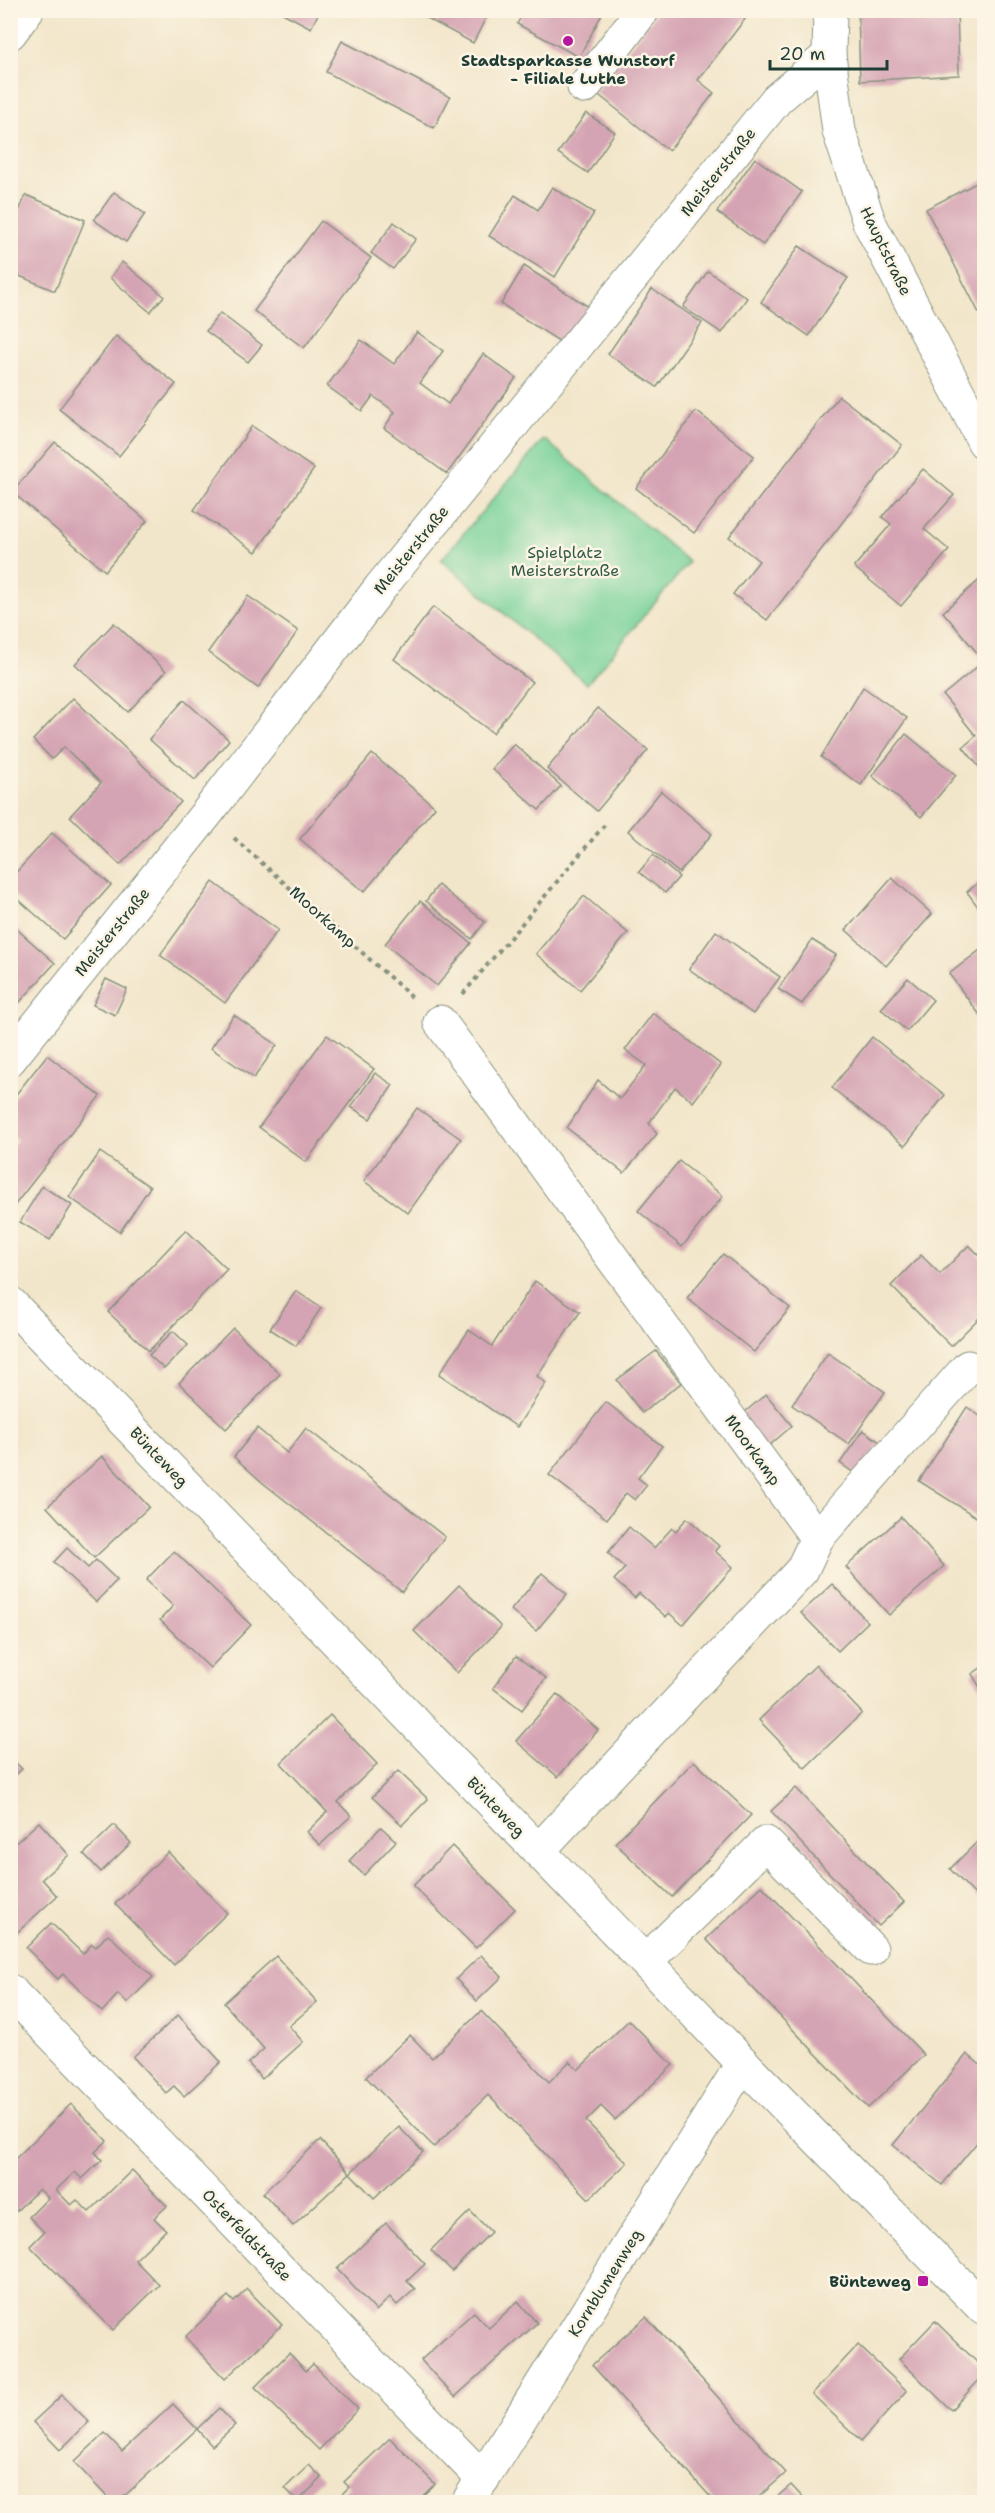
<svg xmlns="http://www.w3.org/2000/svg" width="995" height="2513" font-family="'Shantell Sans',sans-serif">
<rect width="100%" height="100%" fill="#fcf5e5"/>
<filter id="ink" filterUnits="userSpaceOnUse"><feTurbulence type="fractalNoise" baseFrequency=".0167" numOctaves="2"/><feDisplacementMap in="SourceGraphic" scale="12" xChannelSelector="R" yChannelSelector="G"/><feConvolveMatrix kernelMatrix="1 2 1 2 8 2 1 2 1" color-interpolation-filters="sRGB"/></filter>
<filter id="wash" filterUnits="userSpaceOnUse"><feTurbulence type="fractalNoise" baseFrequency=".008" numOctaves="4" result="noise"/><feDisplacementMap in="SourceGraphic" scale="24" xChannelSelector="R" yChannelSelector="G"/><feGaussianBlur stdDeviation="1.35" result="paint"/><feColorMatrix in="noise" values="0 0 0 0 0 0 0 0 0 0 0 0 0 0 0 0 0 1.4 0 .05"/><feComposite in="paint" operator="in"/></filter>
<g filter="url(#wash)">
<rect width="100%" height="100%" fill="#f2e6ca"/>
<path fill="#77d198" stroke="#4b8766" stroke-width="1.5" d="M 544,439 L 689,562 L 587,684 L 441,560 Z"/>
<g id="blocks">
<g fill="#d5a4b4">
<path d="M 277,10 L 320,10 L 311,28 Z"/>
<path d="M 418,10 L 490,10 L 473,43 L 417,13 Z"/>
<path d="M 525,10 L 604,10 L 579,57 L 517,24 Z"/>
<path d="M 659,10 L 752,10 L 698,80 L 714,93 L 669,151 L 595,92 Z"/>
<path d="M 858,10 L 957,10 L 959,75 L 860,81 Z"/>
<path d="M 342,41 L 450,97 L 434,128 L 326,72 Z"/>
<path d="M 586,113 L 615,132 L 588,173 L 558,153 Z"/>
<path d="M 755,158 L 802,192 L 763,245 L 717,212 Z"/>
<path d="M 984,179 L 984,310 L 979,313 L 926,209 Z"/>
<path d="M 552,187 L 594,213 L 555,277 L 489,236 L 515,195 L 538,210 Z"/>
<path d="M 114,192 L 145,214 L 126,242 L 94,220 Z"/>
<path d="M 26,195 L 85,220 L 55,291 L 10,272 L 10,231 Z"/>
<path d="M 321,221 L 371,258 L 304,348 L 254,311 Z"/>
<path d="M 394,222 L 416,239 L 393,269 L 371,253 Z"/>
<path d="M 799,246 L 848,278 L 809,336 L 761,302 Z"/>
<path d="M 122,262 L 164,296 L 150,312 L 110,278 Z"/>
<path d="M 524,266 L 589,307 L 565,345 L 501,304 Z"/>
<path d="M 708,271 L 747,298 L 722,333 L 683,307 Z"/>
<path d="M 652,289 L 702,323 L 657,387 L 608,354 Z"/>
<path d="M 220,313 L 262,345 L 248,362 L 206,331 Z"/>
<path d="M 417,332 L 443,351 L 420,383 L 448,404 L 483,354 L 516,378 L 447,474 L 384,428 L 395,412 L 373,396 L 362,411 L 327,386 L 361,340 L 394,364 Z"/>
<path d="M 116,336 L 176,384 L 119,456 L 59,409 Z"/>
<path d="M 839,396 L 902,445 L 767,620 L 733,594 L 759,561 L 729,537 Z"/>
<path d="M 696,411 L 754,456 L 694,533 L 636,488 Z"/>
<path d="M 252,426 L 314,469 L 256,552 L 194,510 Z"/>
<path d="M 55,442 L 147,521 L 105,571 L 12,492 Z"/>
<path d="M 923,469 L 954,495 L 924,529 L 949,550 L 901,606 L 854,567 L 891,524 L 882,517 Z"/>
<path d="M 984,576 L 984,773 L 963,747 L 976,736 L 943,695 L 984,661 L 943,612 Z"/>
<path d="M 248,596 L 298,631 L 258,688 L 208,652 Z"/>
<path d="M 433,607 L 532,682 L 493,733 L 394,659 Z"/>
<path d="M 114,623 L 166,671 L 128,712 L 75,664 Z"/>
<path d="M 863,687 L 907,718 L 861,785 L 821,757 Z"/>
<path d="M 73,698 L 181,802 L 120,865 L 70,816 L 101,783 L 64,747 L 52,759 L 33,740 Z"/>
<path d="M 184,700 L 229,740 L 195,780 L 149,739 Z"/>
<path d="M 598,708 L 648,750 L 597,811 L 547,769 Z"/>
<path d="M 906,734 L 956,775 L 921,817 L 872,776 Z"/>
<path d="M 514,744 L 561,786 L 539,810 L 492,769 Z"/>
<path d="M 372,754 L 435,807 L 364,892 L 300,839 Z"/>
<path d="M 661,791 L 712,834 L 679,873 L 628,831 Z"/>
<path d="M 52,833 L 111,885 L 63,939 L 10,892 L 10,879 Z"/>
<path d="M 653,855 L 679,877 L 665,893 L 639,872 Z"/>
<path d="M 892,878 L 932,914 L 886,966 L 846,930 Z"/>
<path d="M 984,878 L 984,915 L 967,892 Z"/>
<path d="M 213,882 L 278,930 L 225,1003 L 160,955 Z"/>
<path d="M 438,885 L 485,922 L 472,939 L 426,901 Z"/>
<path d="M 584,896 L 628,933 L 580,990 L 536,954 Z"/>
<path d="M 420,901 L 471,943 L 437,986 L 385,944 Z"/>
<path d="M 10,923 L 55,963 L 10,1013 Z"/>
<path d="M 716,931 L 780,977 L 753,1014 L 689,969 Z"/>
<path d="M 812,940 L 836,955 L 802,1004 L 778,989 Z"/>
<path d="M 984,947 L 984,1017 L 983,1019 L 949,974 Z"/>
<path d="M 908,978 L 933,1000 L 907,1031 L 881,1009 Z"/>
<path d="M 106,979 L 127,989 L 115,1015 L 93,1005 Z"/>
<path d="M 653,1013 L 721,1065 L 693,1102 L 675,1087 L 649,1123 L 657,1134 L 624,1173 L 567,1128 L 598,1080 L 620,1099 L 646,1065 L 625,1050 Z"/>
<path d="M 234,1015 L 277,1045 L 254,1078 L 211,1048 Z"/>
<path d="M 327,1035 L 374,1069 L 306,1162 L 259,1127 Z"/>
<path d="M 872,1037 L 945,1095 L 905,1146 L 832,1088 Z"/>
<path d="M 47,1055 L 100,1096 L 10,1211 L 10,1149 L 17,1140 L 10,1135 L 10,1102 Z"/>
<path d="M 375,1073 L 393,1085 L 370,1119 L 351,1107 Z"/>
<path d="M 417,1108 L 461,1139 L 408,1213 L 364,1181 Z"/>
<path d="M 100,1152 L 150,1187 L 120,1232 L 69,1197 Z"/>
<path d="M 679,1161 L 723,1196 L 682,1247 L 638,1211 Z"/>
<path d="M 42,1186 L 72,1205 L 50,1240 L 20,1222 Z"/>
<path d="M 186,1230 L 227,1269 L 149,1351 L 108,1312 Z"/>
<path d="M 969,1245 L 984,1260 L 984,1313 L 951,1346 L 891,1286 L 921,1255 L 940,1274 Z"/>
<path d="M 723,1254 L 790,1308 L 754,1352 L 687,1298 Z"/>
<path d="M 535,1281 L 580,1312 L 537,1376 L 546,1383 L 517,1427 L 439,1374 L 469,1330 L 492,1346 Z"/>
<path d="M 296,1291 L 321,1308 L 296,1346 L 270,1329 Z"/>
<path d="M 233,1328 L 280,1374 L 226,1429 L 179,1383 Z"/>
<path d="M 173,1331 L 188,1345 L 164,1369 L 149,1355 Z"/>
<path d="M 656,1351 L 681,1383 L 642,1413 L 617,1380 Z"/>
<path d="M 828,1353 L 885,1392 L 849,1444 L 792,1405 Z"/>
<path d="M 766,1394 L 792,1426 L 764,1450 L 738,1418 Z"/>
<path d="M 606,1402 L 662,1446 L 638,1478 L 647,1485 L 635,1500 L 626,1493 L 607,1519 L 549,1475 Z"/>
<path d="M 967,1407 L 984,1419 L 984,1522 L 919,1481 Z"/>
<path d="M 257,1428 L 287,1453 L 306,1428 L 445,1537 L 402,1592 L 263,1483 L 234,1457 Z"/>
<path d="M 863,1430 L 881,1443 L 858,1476 L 840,1463 Z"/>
<path d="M 102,1456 L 149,1507 L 94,1558 L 47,1507 Z"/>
<path d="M 901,1517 L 944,1566 L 889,1615 L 846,1567 Z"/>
<path d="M 687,1518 L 719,1546 L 715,1551 L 733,1567 L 683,1625 L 669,1613 L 666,1617 L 639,1593 L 635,1598 L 614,1580 L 625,1568 L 608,1553 L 629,1527 L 654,1548 L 672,1528 L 676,1531 Z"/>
<path d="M 67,1548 L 88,1568 L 96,1560 L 117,1580 L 96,1602 L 54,1562 Z"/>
<path d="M 174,1551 L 251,1625 L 210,1668 L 160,1620 L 173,1606 L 146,1580 Z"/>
<path d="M 542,1573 L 567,1594 L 536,1631 L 511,1610 Z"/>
<path d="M 832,1584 L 868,1622 L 838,1651 L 801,1613 Z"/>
<path d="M 459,1585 L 501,1627 L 457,1673 L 414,1631 Z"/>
<path d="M 516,1656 L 546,1678 L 522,1710 L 493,1688 Z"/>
<path d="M 816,1665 L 862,1713 L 805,1768 L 759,1720 Z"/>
<path d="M 984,1666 L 984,1694 L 972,1674 Z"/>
<path d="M 557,1694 L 598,1730 L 558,1777 L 516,1741 Z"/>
<path d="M 330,1715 L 377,1764 L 338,1802 L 351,1816 L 320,1845 L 307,1832 L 327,1812 L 281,1763 Z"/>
<path d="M 10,1757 L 22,1769 L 10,1780 Z"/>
<path d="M 694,1761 L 751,1815 L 672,1897 L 615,1843 Z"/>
<path d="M 398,1771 L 428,1799 L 402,1825 L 372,1797 Z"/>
<path d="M 796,1788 L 904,1902 L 879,1926 L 771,1811 Z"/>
<path d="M 39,1822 L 69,1855 L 42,1879 L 57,1896 L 12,1937 L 10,1848 Z"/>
<path d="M 114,1825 L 131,1843 L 101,1872 L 84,1854 Z"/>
<path d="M 381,1827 L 396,1841 L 364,1875 L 349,1861 Z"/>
<path d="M 984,1835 L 984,1904 L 950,1869 Z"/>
<path d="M 452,1846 L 515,1909 L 476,1948 L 413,1886 Z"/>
<path d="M 168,1852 L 227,1913 L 174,1965 L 115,1904 Z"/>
<path d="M 762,1886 L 924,2055 L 868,2108 L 706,1939 Z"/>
<path d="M 51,1923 L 83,1954 L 92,1944 L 96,1947 L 108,1934 L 153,1977 L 127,2003 L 118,1994 L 102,2012 L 63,1974 L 58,1979 L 26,1948 Z"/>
<path d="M 481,1955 L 502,1977 L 477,2001 L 456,1979 Z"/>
<path d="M 276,1956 L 317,2002 L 289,2026 L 303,2042 L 262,2079 L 248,2063 L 264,2049 L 224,2003 Z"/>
<path d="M 481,2011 L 549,2082 L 570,2061 L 578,2070 L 629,2020 L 673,2065 L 615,2120 L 601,2106 L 586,2121 L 627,2163 L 589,2199 L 488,2095 L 434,2147 L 366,2077 L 410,2035 L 432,2058 Z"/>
<path d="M 178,2015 L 221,2062 L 184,2096 L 174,2086 L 166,2093 L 133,2057 Z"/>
<path d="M 967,2054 L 984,2068 L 984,2134 L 942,2185 L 893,2145 Z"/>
<path d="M 71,2104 L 107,2141 L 95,2152 L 102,2160 L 82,2179 L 75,2172 L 56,2190 L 71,2205 L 77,2200 L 89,2212 L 132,2170 L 167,2206 L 154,2218 L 166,2230 L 135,2260 L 159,2285 L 113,2330 L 30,2246 L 44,2232 L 29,2217 L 48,2198 L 39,2189 L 10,2217 L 10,2160 L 12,2162 Z"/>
<path d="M 399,2127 L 423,2152 L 374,2198 L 350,2173 Z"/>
<path d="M 320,2140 L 350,2173 L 293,2226 L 263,2193 Z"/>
<path d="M 470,2211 L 491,2232 L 452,2271 L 431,2250 Z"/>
<path d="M 386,2223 L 425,2264 L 407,2281 L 415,2289 L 397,2305 L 390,2297 L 376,2311 L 337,2269 Z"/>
<path d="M 247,2289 L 282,2325 L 225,2379 L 185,2337 L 228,2296 L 234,2302 Z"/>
<path d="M 518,2301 L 537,2323 L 455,2397 L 421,2360 L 474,2312 L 489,2328 Z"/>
<path d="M 646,2317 L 786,2473 L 753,2502 L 715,2502 L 592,2365 Z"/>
<path d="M 935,2321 L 984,2369 L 984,2375 L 951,2410 L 899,2359 Z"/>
<path d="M 858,2345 L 907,2391 L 861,2441 L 812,2394 Z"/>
<path d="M 289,2353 L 306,2371 L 313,2364 L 358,2409 L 319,2450 L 255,2387 Z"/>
<path d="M 62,2395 L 89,2422 L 60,2450 L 33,2422 Z"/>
<path d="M 173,2404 L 197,2429 L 118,2502 L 112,2502 L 74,2462 L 105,2433 L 122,2451 Z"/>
<path d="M 219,2408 L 235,2425 L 212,2446 L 197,2429 Z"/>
<path d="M 390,2438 L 435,2484 L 416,2502 L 334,2502 L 349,2487 L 344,2482 Z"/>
<path d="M 309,2465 L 322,2478 L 298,2501 L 285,2488 Z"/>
<path d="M 791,2485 L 807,2502 L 771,2502 Z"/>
</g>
</g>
</g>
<g filter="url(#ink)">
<use href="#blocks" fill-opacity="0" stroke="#88927f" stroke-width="1.5"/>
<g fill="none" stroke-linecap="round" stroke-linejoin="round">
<g stroke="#88927f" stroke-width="35">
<g id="minor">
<path d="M 830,10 L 829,55 L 839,131 L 869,222 L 984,442"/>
<path d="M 10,33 L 27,10"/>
<path d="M 584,87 L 643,10"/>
<path d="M 440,1022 L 817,1538 L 802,1570 L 538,1851"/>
<path d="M 10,1059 L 207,813 L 380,588 L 777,99 L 829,55"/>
<path d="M 10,1303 L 743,2063 L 984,2309"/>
<path d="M 817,1538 L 968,1367"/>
<path d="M 646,1961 L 766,1843 L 871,1949"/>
<path d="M 10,1991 L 483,2479"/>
<path d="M 468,2502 L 743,2063"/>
</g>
</g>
<g stroke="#88927f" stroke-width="4" stroke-dasharray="4.5 4.5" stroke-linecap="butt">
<path d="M 234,838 L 414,999"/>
<path d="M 463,994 L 607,822"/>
</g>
<use href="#minor" stroke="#fff" stroke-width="33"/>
</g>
</g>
<g fill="#b5179e" stroke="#fcf5e5" stroke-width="2">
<circle cx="568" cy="41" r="6"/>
<rect x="917" y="2275" width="12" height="12" rx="3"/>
</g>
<g text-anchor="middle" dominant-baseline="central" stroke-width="5" stroke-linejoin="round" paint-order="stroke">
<g font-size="16" font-weight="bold" fill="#1f3d34" stroke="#fcf5e5">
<text x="568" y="60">Stadtsparkasse Wunstorf<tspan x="568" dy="18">- Filiale Luthe</tspan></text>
<text x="911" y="2281" text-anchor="end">Bünteweg</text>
</g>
<g font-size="16" fill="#1f3d34" stroke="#fcf5e5">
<text transform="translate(718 172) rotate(-51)">Meisterstraße</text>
<text transform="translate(886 251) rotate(64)">Hauptstraße</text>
<text transform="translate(411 550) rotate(-51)">Meisterstraße</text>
<text transform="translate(323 917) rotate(42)">Moorkamp</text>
<text transform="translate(112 932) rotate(-51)">Meisterstraße</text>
<text transform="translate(753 1450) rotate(54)">Moorkamp</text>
<text transform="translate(159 1457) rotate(46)">Bünteweg</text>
<text transform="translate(496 1807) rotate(46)">Bünteweg</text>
<text transform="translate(247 2235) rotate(46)">Osterfeldstraße</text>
<text transform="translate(605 2283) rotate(-58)">Kornblumenweg</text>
</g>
<g font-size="16" fill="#315b48" stroke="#fcf5e5">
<text x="565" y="552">Spielplatz<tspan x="565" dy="18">Meisterstraße</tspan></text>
</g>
</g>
<rect width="995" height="2513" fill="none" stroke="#fcf5e5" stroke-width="36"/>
<path d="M770 60v9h117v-9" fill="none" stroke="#1f3d34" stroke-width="3"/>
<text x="779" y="60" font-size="18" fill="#1f3d34" stroke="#fcf5e5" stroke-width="4.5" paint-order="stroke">20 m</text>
</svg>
